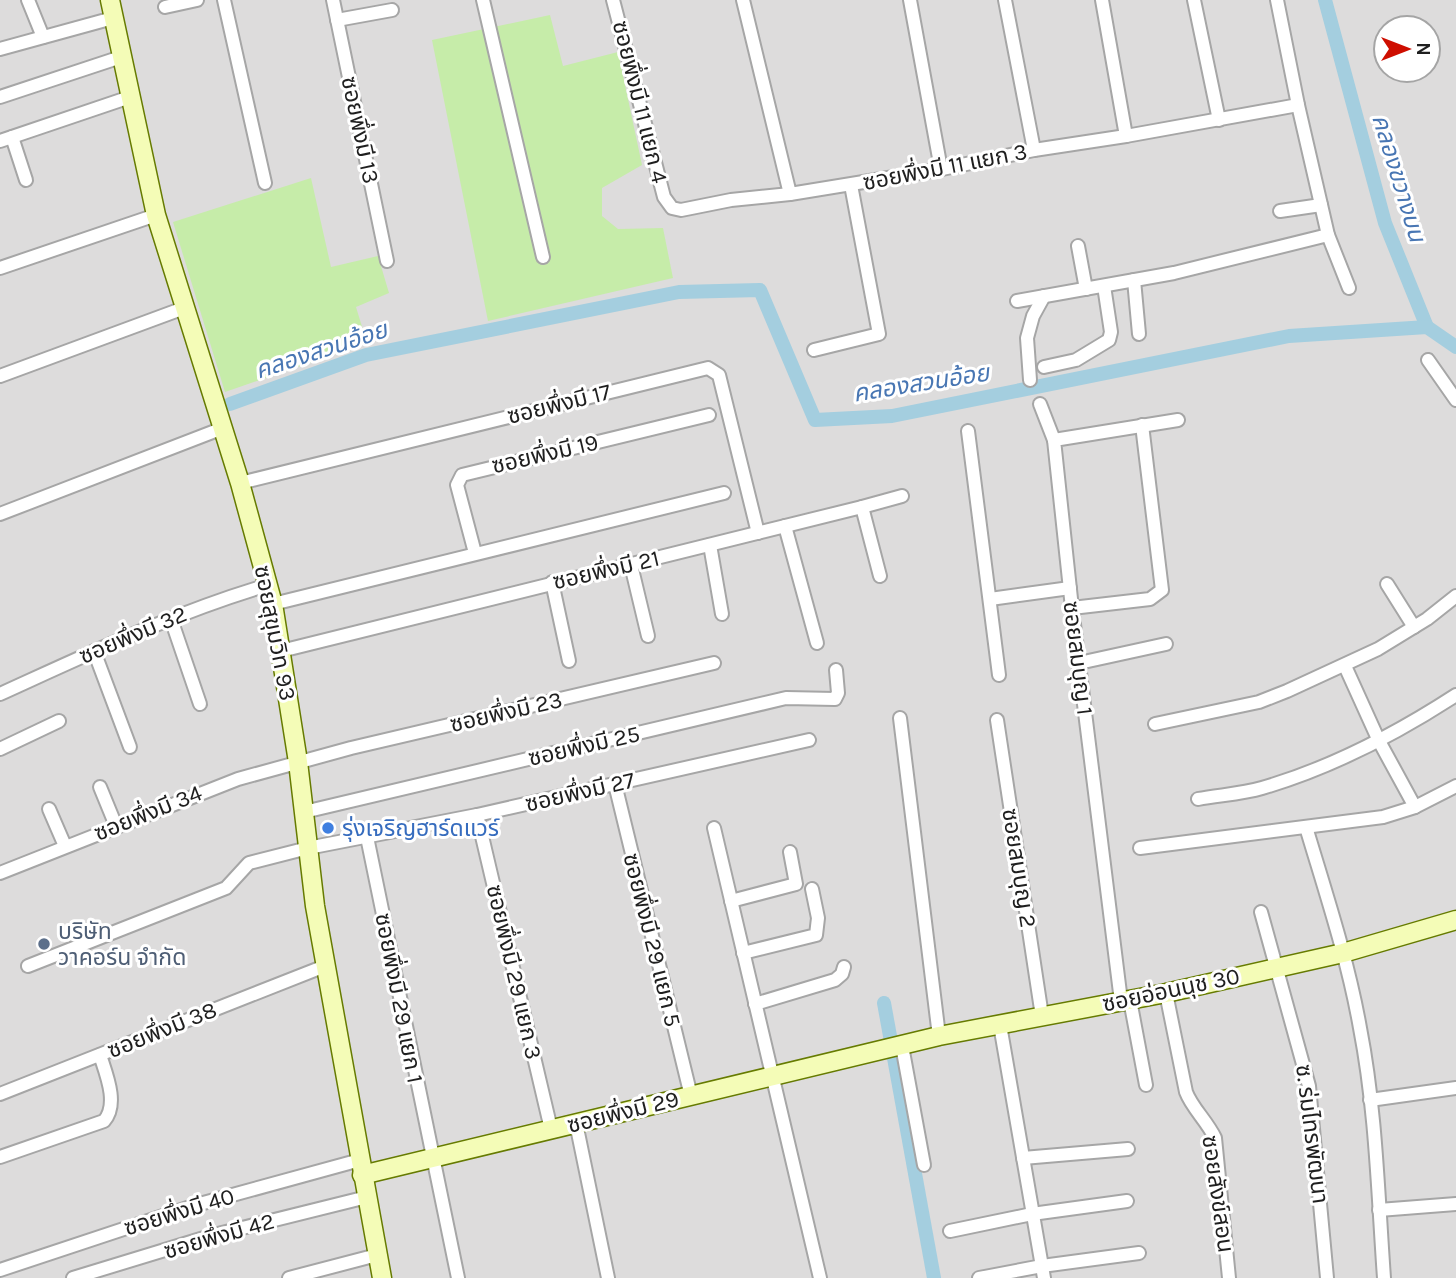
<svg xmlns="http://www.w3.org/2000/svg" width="1456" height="1278" font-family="Karla,'Noto Sans Thai',sans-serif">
<rect width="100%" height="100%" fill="#f0ede5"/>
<path fill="#dddcdc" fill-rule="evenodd" d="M 0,0 L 1456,0 L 1456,1278 L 0,1278 ZM 1386,28 L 1428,28 L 1428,70 L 1386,70 Z"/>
<g fill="#c6eca9">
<path d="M 550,15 L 563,66 L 618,52 L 642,165 L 602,188 L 602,216 L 618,229 L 663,228 L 673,278 L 488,321 L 432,40 Z"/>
<path d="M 311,178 L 331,267 L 378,256 L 389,293 L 356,307 L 367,343 L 225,392 L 173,222 Z"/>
</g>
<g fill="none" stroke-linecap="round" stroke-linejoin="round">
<g stroke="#a4cedf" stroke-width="14">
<path d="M 1325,0 L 1385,223 L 1427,327"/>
<path d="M 230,404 L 366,355 L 679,292 L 760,290 L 815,420 L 892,416 L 1289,336 L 1427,327 L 1456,347"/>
<path d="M 884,1003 L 934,1278"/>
</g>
<g stroke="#a6a6a6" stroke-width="16">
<g id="street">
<path d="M 28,0 L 43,37"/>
<path d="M 224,0 L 265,183"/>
<path d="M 333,0 L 387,261"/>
<path d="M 483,0 L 543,257"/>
<path d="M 613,0 L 664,197 L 672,208 L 681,210 L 731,200 L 790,194"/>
<path d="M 743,0 L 790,194 L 937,170 L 1034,150 L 1126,136 L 1298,105"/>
<path d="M 910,0 L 941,169"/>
<path d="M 1005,0 L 1034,150"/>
<path d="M 1102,0 L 1126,136"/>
<path d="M 1194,0 L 1219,120"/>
<path d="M 1277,0 L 1298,105 L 1328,235 L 1349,288"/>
<path d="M 165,7 L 197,0"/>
<path d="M 337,20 L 392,10"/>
<path d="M 0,49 L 113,18"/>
<path d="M 0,97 L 121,57"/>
<path d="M 12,137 L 26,180"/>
<path d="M 0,141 L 130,97"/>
<path d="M 1280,211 L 1321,205"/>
<path d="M 1078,246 L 1086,289"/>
<path d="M 0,268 L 156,215"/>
<path d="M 1134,280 L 1139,334"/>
<path d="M 1017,301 L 1174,273 L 1328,235"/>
<path d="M 814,350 L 879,334 L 851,185"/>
<path d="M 1428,360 L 1456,400"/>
<path d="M 1044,367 L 1076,360 L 1109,340 L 1111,332 L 1104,286"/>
<path d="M 0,376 L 184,308"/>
<path d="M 1030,380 L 1027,338 L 1033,316 L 1044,296"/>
<path d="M 1040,404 L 1054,440"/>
<path d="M 968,431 L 999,675"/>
<path d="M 240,483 L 708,368 L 719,375 L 758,533"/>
<path d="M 862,507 L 902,496"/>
<path d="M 0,514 L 223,428"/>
<path d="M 785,526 L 817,643"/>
<path d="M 710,545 L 722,614"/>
<path d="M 475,553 L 457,485 L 462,475 L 709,415"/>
<path d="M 631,565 L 648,636"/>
<path d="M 552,582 L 569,661"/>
<path d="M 1387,584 L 1414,627"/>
<path d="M 990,599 L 1070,588"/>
<path d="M 273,604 L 724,493"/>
<path d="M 1072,608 L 1150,599 L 1162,590 L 1142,425"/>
<path d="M 171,619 L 200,704"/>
<path d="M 94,651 L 130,747"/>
<path d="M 281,651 L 862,507 L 880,576"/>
<path d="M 1079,663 L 1166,644"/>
<path d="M 1345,666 L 1379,741 L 1415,807"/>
<path d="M 0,694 C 88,654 176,612 268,585"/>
<path d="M 900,718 L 939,1036"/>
<path d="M 997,720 L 1042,1016"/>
<path d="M 1155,724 L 1259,702 L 1287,691 L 1378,649 L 1427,619 L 1456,596"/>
<path d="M 0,749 L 59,721"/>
<path d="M 615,784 L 691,1096"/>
<path d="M 100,787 L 116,826"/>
<path d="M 1198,799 C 1219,795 1242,794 1262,788 C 1331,768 1396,734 1456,695"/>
<path d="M 49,809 L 65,846"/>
<path d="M 304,812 L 786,698 L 835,699 L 838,693 L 836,670"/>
<path d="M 477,815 L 551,1129"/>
<path d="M 1306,827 C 1326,894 1348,960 1360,1028 C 1376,1110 1378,1195 1384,1278"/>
<path d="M 714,828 L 820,1278"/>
<path d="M 367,837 L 458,1278"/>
<path d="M 1140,848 L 1383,817 L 1415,807 L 1456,786"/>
<path d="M 0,873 L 238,779 L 351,748 L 714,663"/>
<path d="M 731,901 L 796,884 L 790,852"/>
<path d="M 1261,912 L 1309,1086 L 1327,1278"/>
<path d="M 743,953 L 816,935 L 818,918 L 812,889"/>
<path d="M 28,966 L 226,888 L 249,863 L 308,848 L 477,815 L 809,740"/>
<path d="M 1166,993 L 1186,1092 C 1192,1108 1207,1121 1215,1138 L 1229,1278"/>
<path d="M 1130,1000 L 1146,1085"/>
<path d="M 1121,1001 L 1072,608 L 1054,440 L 1178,420"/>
<path d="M 755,1004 L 835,980 L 842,974 L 844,967"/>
<path d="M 1000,1025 L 1044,1278"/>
<path d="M 902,1046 L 924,1165"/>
<path d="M 0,1094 L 325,966"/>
<path d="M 1370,1100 L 1456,1088"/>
<path d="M 576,1123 L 608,1278"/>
<path d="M 0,1157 L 104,1121 C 119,1104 106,1074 100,1055"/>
<path d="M 1023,1158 L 1128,1149"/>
<path d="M 1379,1210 L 1456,1204"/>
<path d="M 950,1231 L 1032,1214 L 1127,1201"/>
<path d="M 0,1270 L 196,1205 L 360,1160"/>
<path d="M 73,1278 L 214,1235 L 367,1197"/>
<path d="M 289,1278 L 377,1255"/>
<path d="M 979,1278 L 1042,1266 L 1139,1253"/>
</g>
</g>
<g stroke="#667b01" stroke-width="21">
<g id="secondary">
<path d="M 110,0 L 156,215 L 240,483 L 273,604 L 298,762 L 315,906 L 382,1278"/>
<path d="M 362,1175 L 939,1036 L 1166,993 L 1343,953 L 1456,920"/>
</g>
</g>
<use href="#street" stroke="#fff" stroke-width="12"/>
<use href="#secondary" stroke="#f4fcb7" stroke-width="18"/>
</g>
<circle fill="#3f7fe0" stroke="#fff" stroke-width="2.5" cx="328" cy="828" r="7"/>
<circle fill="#5c6f8a" stroke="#fff" stroke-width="2.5" cx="44" cy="944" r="7"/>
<g text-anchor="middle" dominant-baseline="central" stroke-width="6" stroke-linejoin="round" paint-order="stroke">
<g font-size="23" fill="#1f1f1f" stroke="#fff">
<text transform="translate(640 102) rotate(76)">ซอยพึ่งมี 11 แยก 4</text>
<text transform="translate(360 130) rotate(78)">ซอยพึ่งมี 13</text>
<text transform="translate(945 167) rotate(-11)">ซอยพึ่งมี 11 แยก 3</text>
<text transform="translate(559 404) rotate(-14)">ซอยพึ่งมี 17</text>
<text transform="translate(545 454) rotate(-13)">ซอยพึ่งมี 19</text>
<text transform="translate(606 570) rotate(-13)">ซอยพึ่งมี 21</text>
<text transform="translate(275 633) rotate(79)">ซอยสุขุมวิท 93</text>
<text transform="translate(133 635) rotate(-23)">ซอยพึ่งมี 32</text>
<text transform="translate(1078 658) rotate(83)">ซอยสมบุญ 1</text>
<text transform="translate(506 712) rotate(-13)">ซอยพึ่งมี 23</text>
<text transform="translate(584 746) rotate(-13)">ซอยพึ่งมี 25</text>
<text transform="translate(580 792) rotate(-13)">ซอยพึ่งมี 27</text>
<text transform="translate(148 813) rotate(-22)">ซอยพึ่งมี 34</text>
<text transform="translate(1019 868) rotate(81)">ซอยสมบุญ 2</text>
<text transform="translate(652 940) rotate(76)">ซอยพึ่งมี 29 แยก 5</text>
<text transform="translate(514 972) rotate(77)">ซอยพึ่งมี 29 แยก 3</text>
<text transform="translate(1171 990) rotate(-12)">ซอยอ่อนนุช 30</text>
<text transform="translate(399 998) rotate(79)">ซอยพึ่งมี 29 แยก 1</text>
<text transform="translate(162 1030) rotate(-22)">ซอยพึ่งมี 38</text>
<text transform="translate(623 1112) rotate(-14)">ซอยพึ่งมี 29</text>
<text transform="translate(1312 1134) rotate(83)">ซ. ร่มไทรพัฒนา</text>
<text transform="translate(1218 1194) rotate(82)">ซอยสังข์สอน</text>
<text transform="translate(179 1212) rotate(-17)">ซอยพึ่งมี 40</text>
<text transform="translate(219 1236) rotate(-16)">ซอยพึ่งมี 42</text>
</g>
<g font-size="23" fill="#366cbe" stroke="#fff" text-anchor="start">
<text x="342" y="828">รุ่งเจริญฮาร์ดแวร์</text>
</g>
<g font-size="23" fill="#4e5e75" stroke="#fff" text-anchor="start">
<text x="58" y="931">บริษัท<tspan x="58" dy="26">วาคอร์น จำกัด</tspan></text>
</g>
<g font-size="24" font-style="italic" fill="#4876b3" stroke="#fff">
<text transform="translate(1399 178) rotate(73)">คลองขวางบน</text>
<text transform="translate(321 350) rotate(-18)">คลองสวนอ้อย</text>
<text transform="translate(921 383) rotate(-9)">คลองสวนอ้อย</text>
</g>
</g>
<g transform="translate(1407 49) rotate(90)"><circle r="33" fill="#ffffff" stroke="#a5a5a5" stroke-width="2"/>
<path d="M0-5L12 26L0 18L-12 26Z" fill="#ce0e00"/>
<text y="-10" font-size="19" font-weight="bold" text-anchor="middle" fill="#1f1f1f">N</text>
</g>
</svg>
